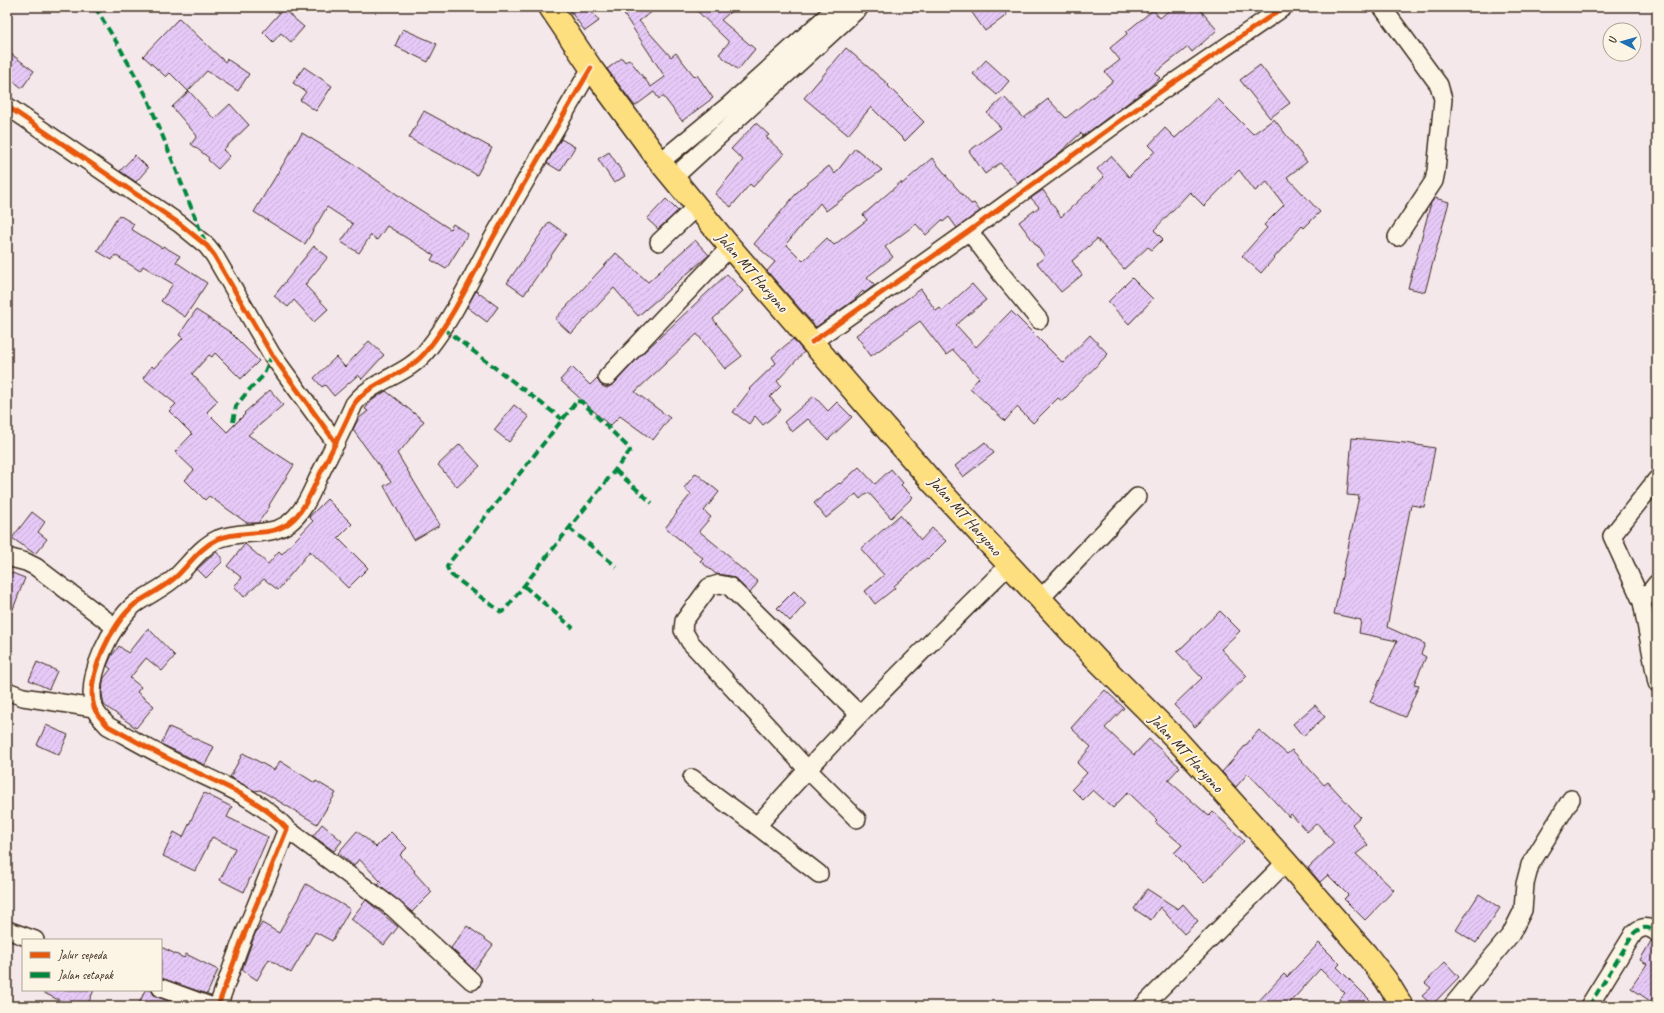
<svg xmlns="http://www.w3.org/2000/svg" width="1664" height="1013" font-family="Caveat,sans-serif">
<defs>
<pattern id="building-hatch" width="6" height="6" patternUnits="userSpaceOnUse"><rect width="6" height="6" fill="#e6c9f7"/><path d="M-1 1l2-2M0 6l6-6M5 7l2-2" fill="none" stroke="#c6add3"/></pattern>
</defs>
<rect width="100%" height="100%" fill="#f5e8ea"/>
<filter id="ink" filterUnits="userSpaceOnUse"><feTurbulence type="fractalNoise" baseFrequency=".025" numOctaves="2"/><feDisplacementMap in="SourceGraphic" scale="8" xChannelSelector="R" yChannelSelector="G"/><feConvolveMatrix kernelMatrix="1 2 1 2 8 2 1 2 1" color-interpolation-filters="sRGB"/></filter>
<g filter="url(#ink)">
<g fill="url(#building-hatch)" stroke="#3b2a1e">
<path d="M 567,7 L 588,7 L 599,21 L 585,31 Z"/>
<path d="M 619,7 L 659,7 L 639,21 L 671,57 L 676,53 L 695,77 L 697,75 L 713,98 L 682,121 L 663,96 L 659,99 L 654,92 L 635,106 L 607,69 L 622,58 L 625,62 L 629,59 L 651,87 L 665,77 Z"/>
<path d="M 693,7 L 736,7 L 721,20 L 755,49 L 738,70 L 719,54 L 729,42 Z"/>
<path d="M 968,7 L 1001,7 L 1007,15 L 985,31 Z"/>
<path d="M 1173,7 L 1198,7 L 1217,30 L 1192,52 L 1188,47 L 1155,73 L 1160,78 L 1148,88 L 1083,136 L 1081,133 L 1056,156 L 1018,183 L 1000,163 L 985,174 L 969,151 L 1001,128 L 987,113 L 1004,97 L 1024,118 L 1048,99 L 1066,118 L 1113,81 L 1105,72 L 1120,60 L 1110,48 L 1127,34 L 1126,32 L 1153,10 L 1160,18 Z"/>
<path d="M 283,9 L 304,27 L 291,42 L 281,33 L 273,42 L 263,32 Z"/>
<path d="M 179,18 L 225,62 L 227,59 L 249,74 L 238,91 L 207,71 L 188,91 L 170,73 L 166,77 L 143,56 Z"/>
<path d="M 403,29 L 437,44 L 428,62 L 395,46 Z"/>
<path d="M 846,48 L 889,85 L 888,86 L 924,122 L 905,141 L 871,107 L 848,135 L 804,98 Z"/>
<path d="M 7,51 L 34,71 L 22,88 L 7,76 Z"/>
<path d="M 986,60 L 1009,81 L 997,95 L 973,74 Z"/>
<path d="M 1260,65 L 1290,103 L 1270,118 L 1240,80 Z"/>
<path d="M 304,67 L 332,86 L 316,111 L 300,100 L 306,92 L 293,83 Z"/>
<path d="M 189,91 L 214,119 L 230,104 L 249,125 L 223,150 L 230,156 L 218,169 L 208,160 L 209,158 L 191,144 L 197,136 L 172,107 Z"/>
<path d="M 1218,99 L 1253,134 L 1274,119 L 1307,162 L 1287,177 L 1320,212 L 1304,228 L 1302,226 L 1261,273 L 1242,256 L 1267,228 L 1264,225 L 1284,205 L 1267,182 L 1255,191 L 1239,170 L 1204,206 L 1190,192 L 1154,230 L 1163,239 L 1152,250 L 1148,247 L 1124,269 L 1097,239 L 1072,261 L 1082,275 L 1061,292 L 1037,263 L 1045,257 L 1019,222 L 1039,207 L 1031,198 L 1043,190 L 1061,217 L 1104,177 L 1097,169 L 1111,156 L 1129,177 L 1155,151 L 1149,145 L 1165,128 L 1175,138 Z"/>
<path d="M 424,111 L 492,148 L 477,175 L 409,138 Z"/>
<path d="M 756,123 L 769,135 L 766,137 L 784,154 L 753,187 L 750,184 L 731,207 L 715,194 L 743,160 L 731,149 Z"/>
<path d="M 302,133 L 353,164 L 411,204 L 450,229 L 453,224 L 468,234 L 446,269 L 431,260 L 434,255 L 387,226 L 377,240 L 371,235 L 359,253 L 341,242 L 353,224 L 327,207 L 305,244 L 254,212 Z"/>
<path d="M 561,139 L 575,147 L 560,171 L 547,163 Z"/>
<path d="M 855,148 L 882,170 L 826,211 L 820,203 L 786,244 L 803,261 L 827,238 L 834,245 L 867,220 L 863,215 L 901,182 L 902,184 L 932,158 L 947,176 L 946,176 L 971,204 L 974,203 L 980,211 L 957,228 L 949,217 L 943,222 L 942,220 L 926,235 L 916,224 L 885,247 L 893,257 L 867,277 L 875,285 L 864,293 L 863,291 L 854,300 L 816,327 L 767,271 L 775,262 L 754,244 L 801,188 L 829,166 L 835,174 Z"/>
<path d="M 609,152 L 625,176 L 614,183 L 598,159 Z"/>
<path d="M 135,155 L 148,168 L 136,182 L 120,171 Z"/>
<path d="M 1435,198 L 1449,202 L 1425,292 L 1408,288 L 1431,203 Z"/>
<path d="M 666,199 L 678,211 L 658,229 L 647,219 Z"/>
<path d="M 119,215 L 134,224 L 131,229 L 162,248 L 163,246 L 180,256 L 176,262 L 207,283 L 185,317 L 161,301 L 173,284 L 143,266 L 140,271 L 115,255 L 112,260 L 97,251 Z"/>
<path d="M 549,222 L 566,234 L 524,295 L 507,283 Z"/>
<path d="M 695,240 L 709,255 L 638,316 L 614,288 L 571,334 L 555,319 L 616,253 L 648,282 Z"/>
<path d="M 314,246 L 328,257 L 305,285 L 328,309 L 314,322 L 294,300 L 288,307 L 274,296 Z"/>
<path d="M 727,274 L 743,291 L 713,319 L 742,356 L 725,369 L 697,334 L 635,392 L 670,418 L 653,440 L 620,416 L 610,426 L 560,380 L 572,367 L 590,385 L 597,378 L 600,384 L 604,387 L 607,388 L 614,384 L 641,355 Z"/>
<path d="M 1132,278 L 1153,299 L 1129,324 L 1108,302 Z"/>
<path d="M 972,284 L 986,300 L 956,325 L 976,347 L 1011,311 L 1063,363 L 1090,335 L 1108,354 L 1062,401 L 1058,398 L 1033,423 L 1017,407 L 1005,421 L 970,388 L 979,378 L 953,350 L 946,355 L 920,321 L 871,356 L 856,335 L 921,289 L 936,311 L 940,308 L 942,311 Z"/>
<path d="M 476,291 L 498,307 L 487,322 L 467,307 Z"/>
<path d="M 196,310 L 230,332 L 259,361 L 241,379 L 215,353 L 212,357 L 209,355 L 192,374 L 218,401 L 207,412 L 227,432 L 245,414 L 244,413 L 270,390 L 283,405 L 248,435 L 294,465 L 269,505 L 270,506 L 258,523 L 247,523 L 209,496 L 205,500 L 185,480 L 194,470 L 175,452 L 192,434 L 169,411 L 176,404 L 143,378 L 152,366 L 154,368 L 183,338 L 179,335 Z"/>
<path d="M 793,339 L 804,352 L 777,381 L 781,386 L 770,397 L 781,410 L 763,425 L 755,416 L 749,424 L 733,412 L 750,390 L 749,389 L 776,363 L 772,357 Z"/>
<path d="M 369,341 L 384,355 L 362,379 L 358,375 L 334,396 L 325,385 L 322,387 L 314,378 L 336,357 L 345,367 Z"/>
<path d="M 386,391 L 424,421 L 402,449 L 397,453 L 440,525 L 414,540 L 384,486 L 391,482 L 353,430 L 358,419 L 368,411 L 365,409 L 371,401 Z"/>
<path d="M 814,396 L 828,411 L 837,402 L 852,417 L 828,440 L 808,419 L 792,432 L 784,422 Z"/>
<path d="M 514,405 L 529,417 L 509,442 L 494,430 Z"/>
<path d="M 1352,438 L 1405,443 L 1435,448 L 1424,507 L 1411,505 L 1387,627 L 1425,644 L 1421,654 L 1426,657 L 1414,684 L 1419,685 L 1405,717 L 1370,702 L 1397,641 L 1359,633 L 1361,620 L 1334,614 L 1359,496 L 1347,495 Z"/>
<path d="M 985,442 L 994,453 L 963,477 L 955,466 Z"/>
<path d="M 460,444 L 480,466 L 457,487 L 438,465 Z"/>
<path d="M 859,467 L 875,484 L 891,469 L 903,483 L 901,485 L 913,497 L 891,518 L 868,492 L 860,499 L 856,494 L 826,518 L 814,503 L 839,483 L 840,484 Z"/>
<path d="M 696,473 L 719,492 L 704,511 L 711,517 L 699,531 L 732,558 L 731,560 L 758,582 L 750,593 L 736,579 L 731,576 L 716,574 L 700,561 L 703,558 L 665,528 L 677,513 L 676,512 L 691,494 L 684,488 Z"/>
<path d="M 327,499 L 352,524 L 338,538 L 368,568 L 348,588 L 310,551 L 278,590 L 264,579 L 244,597 L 234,586 L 242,578 L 227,566 L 245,544 L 268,564 L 279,551 L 282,554 L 313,521 L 309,517 Z"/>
<path d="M 32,512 L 45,522 L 38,532 L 47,539 L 35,554 L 12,538 Z"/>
<path d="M 900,515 L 921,540 L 932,528 L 946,541 L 928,559 L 927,558 L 894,586 L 895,588 L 875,604 L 865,591 L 884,575 L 861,549 Z"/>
<path d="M 216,552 L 222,557 L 222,562 L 206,578 L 197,569 Z"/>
<path d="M 7,571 L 25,578 L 8,622 L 7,622 Z"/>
<path d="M 794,591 L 806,603 L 790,621 L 777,608 Z"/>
<path d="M 1220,611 L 1240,631 L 1221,649 L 1247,676 L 1195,727 L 1174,705 L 1202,678 L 1177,652 Z"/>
<path d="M 148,628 L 175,656 L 162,671 L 146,658 L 130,678 L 141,687 L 137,692 L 154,706 L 136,728 L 104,705 L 102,694 L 103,682 L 104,678 L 111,669 L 107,666 L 112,655 L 119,646 L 128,653 Z"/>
<path d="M 37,662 L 57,671 L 49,689 L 29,680 Z"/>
<path d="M 1105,690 L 1124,708 L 1105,728 L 1134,755 L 1149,739 L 1180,767 L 1168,780 L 1209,816 L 1213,812 L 1244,841 L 1204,883 L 1174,853 L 1182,845 L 1155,822 L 1157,820 L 1128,792 L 1113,808 L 1093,790 L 1083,800 L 1072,789 L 1087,773 L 1077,763 L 1091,747 L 1071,728 Z"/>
<path d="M 1315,705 L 1325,717 L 1303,736 L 1293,724 Z"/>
<path d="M 46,725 L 68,735 L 59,755 L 37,745 Z"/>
<path d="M 169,727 L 214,747 L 205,765 L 161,744 Z"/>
<path d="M 1259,730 L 1287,754 L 1292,750 L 1324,785 L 1328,782 L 1360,817 L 1352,824 L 1368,845 L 1356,854 L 1394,890 L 1365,920 L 1344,899 L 1348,895 L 1328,875 L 1320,882 L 1308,868 L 1334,843 L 1317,823 L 1307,832 L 1291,814 L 1289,817 L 1248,773 L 1236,787 L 1222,772 Z"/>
<path d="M 243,753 L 274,770 L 280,761 L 315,783 L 316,781 L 336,793 L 317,824 L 260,790 L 255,791 L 230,777 Z"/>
<path d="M 204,793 L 232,807 L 227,817 L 268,837 L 244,892 L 220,880 L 235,848 L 212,837 L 195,871 L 163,856 L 174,832 L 183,837 Z"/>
<path d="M 322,824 L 342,841 L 334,851 L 313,836 Z"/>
<path d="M 357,831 L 376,847 L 391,832 L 407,848 L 400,855 L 415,871 L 414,872 L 432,892 L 412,912 L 378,885 L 381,882 L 359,859 L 354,866 L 338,853 Z"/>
<path d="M 306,884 L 350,909 L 332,941 L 315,932 L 291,973 L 269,959 L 257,980 L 242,970 L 255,934 L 262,923 L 279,933 Z"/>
<path d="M 1147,889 L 1178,909 L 1183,904 L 1198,921 L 1184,934 L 1160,907 L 1151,920 L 1134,909 Z"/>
<path d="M 1479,894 L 1500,908 L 1476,943 L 1456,930 Z"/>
<path d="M 366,900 L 398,927 L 384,945 L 351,919 Z"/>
<path d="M 467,926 L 493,945 L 474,970 L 451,948 Z"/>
<path d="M 1651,941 L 1657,943 L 1657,991 L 1650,1001 L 1631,988 L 1647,964 L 1640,960 Z"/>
<path d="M 1319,943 L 1340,964 L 1337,967 L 1376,1006 L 1346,1006 L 1339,999 L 1345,993 L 1320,969 L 1287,1006 L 1254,1006 L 1284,974 L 1287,977 Z"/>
<path d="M 161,947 L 184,958 L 186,954 L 218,970 L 207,994 L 161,978 Z"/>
<path d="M 1445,962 L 1459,977 L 1432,1005 L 1422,996 L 1431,988 L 1425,983 Z"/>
<path d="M 38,990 L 94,990 L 87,1006 L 71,1006 Z"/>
<path d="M 145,990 L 151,990 L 154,995 L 158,997 L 181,1006 L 138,1006 Z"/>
</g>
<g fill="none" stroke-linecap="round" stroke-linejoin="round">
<g stroke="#3b2a1e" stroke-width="20">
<g id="minor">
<path d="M 1382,7 L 1439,85 L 1443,99 L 1436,171 L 1434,181 L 1397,237"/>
<path d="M 7,106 L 180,224 L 207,246 L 214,255 L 272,355 L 336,443"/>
<path d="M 660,162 L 729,105 L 837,7"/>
<path d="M 673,178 L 860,7"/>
<path d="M 969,231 L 1002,275 L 1039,320"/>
<path d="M 659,242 L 696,207"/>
<path d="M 812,342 L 969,231 L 1157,94 L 1284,7"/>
<path d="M 607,377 L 730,247"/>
<path d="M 1657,479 L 1612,536 L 1642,602 L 1657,683"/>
<path d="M 7,557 L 26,562 L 36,567 L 115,627"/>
<path d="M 1041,598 L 1137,497"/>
<path d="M 1642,602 L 1657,583"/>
<path d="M 7,691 L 23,697 L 94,708"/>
<path d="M 692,778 L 757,826 L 819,874"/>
<path d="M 857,819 L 807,769 L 690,642 L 683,630 L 684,621 L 709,587 L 719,584 L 729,586 L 859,714"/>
<path d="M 757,826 C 837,734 923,650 1009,565"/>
<path d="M 287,829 L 393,908 L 472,981"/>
<path d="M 7,930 L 35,940"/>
<path d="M 161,988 L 210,1006"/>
<path d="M 218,1006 L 240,945 L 287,829 C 259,798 218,783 181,765 C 156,753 132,739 108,726 C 103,721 96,714 94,707 C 85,676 112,623 135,604 C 149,594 166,587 178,575 C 191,562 201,547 218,539 C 241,529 269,538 289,523 C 305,511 312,490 321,472 C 332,450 344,427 354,404 C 374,378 407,377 428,349 C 455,315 473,274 494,236 C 526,180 558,124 591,68"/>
<path d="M 1143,1006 L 1286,862"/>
<path d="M 1452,1006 L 1511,934 L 1523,910 L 1525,884 L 1530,865 L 1571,799"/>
<path d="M 1589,1006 L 1634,933 C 1642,926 1649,926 1657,933"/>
</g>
</g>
<g stroke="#3b2a1e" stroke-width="25">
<path id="major" d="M 550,7 L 591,68 L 660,162 L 730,247 L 934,484 L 1096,659 L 1175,738 L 1286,862 L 1366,954 L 1386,980 L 1402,1006"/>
</g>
<use href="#minor" stroke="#fcf5e5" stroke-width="17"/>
<use href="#major" stroke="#fedf80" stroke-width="22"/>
<g stroke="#00873e" stroke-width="4" stroke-dasharray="8 4" stroke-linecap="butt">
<path d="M 95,7 L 120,48 L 147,97 L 205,242"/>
<path d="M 443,328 L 562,419"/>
<path d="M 577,401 L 582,402 L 629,448 L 630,451 L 504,611 L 501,612 L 450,574 L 447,567 L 449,563 Z"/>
<path d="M 233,422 L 236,406 L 248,391 L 263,376 L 272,355"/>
<path d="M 615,470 L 652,503"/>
<path d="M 569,528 L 617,567"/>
<path d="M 524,586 L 573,628"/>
<path d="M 1589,1006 L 1634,933 C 1642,926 1649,926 1657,933"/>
</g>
<g stroke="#fcf5e5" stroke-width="8">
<g id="cycleway">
<path d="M 7,106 L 180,224 L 207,246 L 214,255 L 272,355 L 336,443"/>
<path d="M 812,342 L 969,231 L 1157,94 L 1284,7"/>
<path d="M 218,1006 L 240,945 L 287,829 C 259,798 218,783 181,765 C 156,753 132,739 108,726 C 103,721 96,714 94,707 C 85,676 112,623 135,604 C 149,594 166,587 178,575 C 191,562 201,547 218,539 C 241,529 269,538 289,523 C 305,511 312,490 321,472 C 332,450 344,427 354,404 C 374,378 407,377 428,349 C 455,315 473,274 494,236 C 526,180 558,124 591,68"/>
</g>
</g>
<use href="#cycleway" stroke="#e8590c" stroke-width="5"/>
</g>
</g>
<g text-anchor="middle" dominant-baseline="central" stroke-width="4" stroke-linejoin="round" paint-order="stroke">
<g font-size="16" fill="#3b2a1e" stroke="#fcf5e5">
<text transform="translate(752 272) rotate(49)">Jalan MT Haryono</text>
<text transform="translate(965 516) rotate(48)">Jalan MT Haryono</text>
<text transform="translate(1186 753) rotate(47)">Jalan MT Haryono</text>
</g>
</g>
<rect width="1664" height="1013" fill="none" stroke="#fcf5e5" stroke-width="24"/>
<rect x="12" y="12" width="1640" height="989" fill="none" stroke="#3b2a1e" stroke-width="1.5" filter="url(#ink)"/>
<rect x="22" y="939" width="140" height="52" fill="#fcf5e5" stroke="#afa495"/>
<rect x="30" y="952" width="20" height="6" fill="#e8590c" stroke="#afa495"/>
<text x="58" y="959" font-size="12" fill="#3b2a1e">Jalur sepeda</text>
<rect x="30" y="972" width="20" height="6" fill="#00873e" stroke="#afa495"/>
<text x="58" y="979" font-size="12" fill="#3b2a1e">Jalan setapak</text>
<g transform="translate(1622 42) rotate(276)"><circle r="19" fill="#fcf5e5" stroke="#afa495"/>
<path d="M0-3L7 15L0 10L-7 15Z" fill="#1f6fb2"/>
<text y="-6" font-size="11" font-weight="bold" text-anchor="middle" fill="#3b2a1e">U</text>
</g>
</svg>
